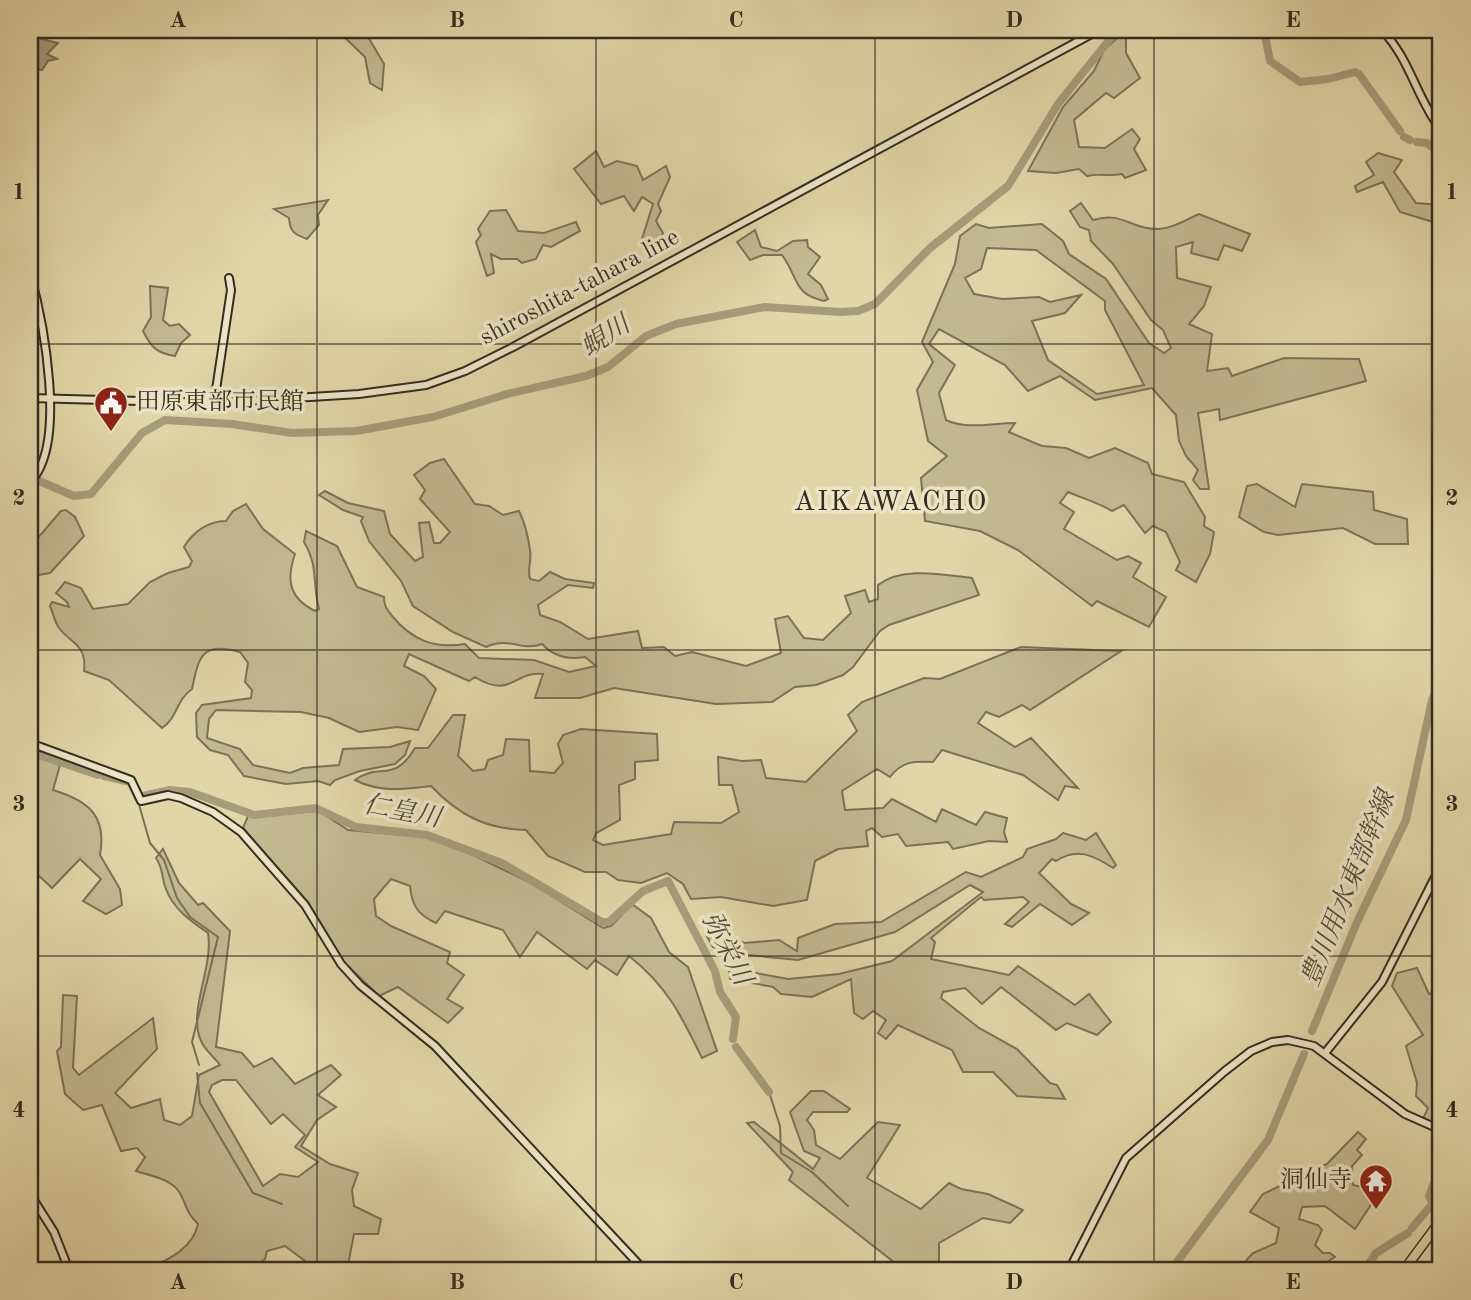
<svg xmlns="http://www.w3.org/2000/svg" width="1471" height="1300" font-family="'Old Standard TT','Noto Serif JP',serif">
<rect width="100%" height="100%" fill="#e2d6a8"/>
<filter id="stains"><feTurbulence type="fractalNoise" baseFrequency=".00286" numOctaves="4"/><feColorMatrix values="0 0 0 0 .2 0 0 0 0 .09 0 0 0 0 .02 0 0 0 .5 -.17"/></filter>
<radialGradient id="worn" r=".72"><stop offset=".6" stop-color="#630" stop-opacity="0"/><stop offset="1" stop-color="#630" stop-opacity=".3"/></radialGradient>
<g fill="#c4b991" stroke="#7c7258" stroke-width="2" fill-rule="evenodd">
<path d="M 337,30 L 364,30 L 384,64 L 382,90 L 370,83 L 365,57 Z"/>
<path d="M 1126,30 L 1126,53 L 1140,78 L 1114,98 L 1106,93 L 1074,120 L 1079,147 L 1105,148 L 1132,129 L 1140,139 L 1134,149 L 1146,170 L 1125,178 L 1122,174 C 1109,177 1100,173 1087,176 L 1079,169 L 1056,173 L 1028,171 L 1063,107 L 1094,71 L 1104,50 Z"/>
<path d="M 596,151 L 604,167 L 617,161 L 637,166 L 643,180 L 666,166 L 670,177 L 658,204 L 661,211 L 656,221 L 663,233 L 658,244 L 648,249 L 641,242 L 653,204 L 642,197 L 634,211 L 624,196 L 601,204 L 574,169 Z"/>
<path d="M 1378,153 L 1402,160 L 1394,172 L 1416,203 L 1441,205 L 1441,230 L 1433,222 L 1400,212 L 1383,182 L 1357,192 L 1355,186 L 1374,175 L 1366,162 Z"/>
<path d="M 328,200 L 318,215 L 319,225 L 307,239 C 294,234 290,232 289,218 L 274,209 Z"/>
<path d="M 1081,203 L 1093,220 C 1123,211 1129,229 1157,229 C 1171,229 1186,220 1199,214 L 1250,234 L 1242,251 L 1224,245 L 1218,260 L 1191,253 L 1193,242 L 1176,247 L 1177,278 L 1211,287 L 1204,306 L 1189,324 L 1212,334 L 1207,371 L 1228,368 L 1232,376 L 1284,358 L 1359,359 L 1366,381 L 1220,420 L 1219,409 L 1198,413 L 1209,489 L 1200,489 L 1193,480 L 1198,470 L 1186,456 L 1179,441 L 1176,415 L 1152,388 L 1095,400 L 1060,376 L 1028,391 L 1005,365 L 939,329 L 929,344 L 955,365 L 939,393 L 946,420 C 966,430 992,423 1015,423 L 1009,432 L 1042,446 L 1066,448 L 1089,458 L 1115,448 L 1148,463 L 1152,474 L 1184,482 L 1205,517 L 1204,526 L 1214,532 L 1210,554 L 1196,582 L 1176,570 L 1180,562 L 1166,532 L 1153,526 L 1145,533 L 1124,505 L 1112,511 C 1097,502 1084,499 1068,492 L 1060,503 L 1074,512 L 1064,529 L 1117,560 L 1128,556 L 1141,563 L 1133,577 L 1166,597 L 1149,627 L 1097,601 L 1092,606 L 1018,550 L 980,531 L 925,521 L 921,478 L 947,456 L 928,441 L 917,390 L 933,362 L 922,342 L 955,264 L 960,236 L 976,224 L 989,228 L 1042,224 L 1063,241 L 1069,254 L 1106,279 L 1149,343 L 1164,353 L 1171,348 L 1163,330 L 1151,320 L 1113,264 L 1091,241 L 1089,230 L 1080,227 L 1070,211 ZM 987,248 L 1036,250 L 1105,301 L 1105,310 L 1144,385 L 1097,394 L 1048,360 L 1032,321 L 1065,313 L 1081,295 L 1050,302 L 1039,297 L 1002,299 L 974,294 L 965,278 L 981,269 Z"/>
<path d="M 506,210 L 518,231 L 544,233 L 576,222 L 580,231 L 551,247 L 543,245 L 536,259 L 522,263 L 517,259 L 501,259 L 491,254 L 494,273 L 487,276 L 476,242 L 481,235 L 478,229 L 490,211 Z"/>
<path d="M 755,230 L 761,247 L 777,251 L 793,241 L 807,240 L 808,247 L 820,257 L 808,274 L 821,285 L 828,299 L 824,301 C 792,293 800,280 782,255 L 763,255 L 750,260 L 737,242 Z"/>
<path d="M 150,286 L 168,288 L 163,320 L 170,326 L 179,324 L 190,335 L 181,343 L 175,356 C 156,353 151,347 143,331 L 151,317 Z"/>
<path d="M 444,459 L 475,504 L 489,506 L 503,515 L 519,511 C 525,523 528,536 530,550 C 532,560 527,568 530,579 L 539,581 L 550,572 L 565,579 L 594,583 L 593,588 L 568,585 L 538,605 L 540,615 L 560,622 L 588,639 L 638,631 L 642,648 L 664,647 L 675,656 L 692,652 L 746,666 L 781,653 L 775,619 L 788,616 L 804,638 L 823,640 L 851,613 L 845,596 L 865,590 L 869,602 L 878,599 L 878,585 C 903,566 943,575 972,578 L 979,595 L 889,625 L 880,631 L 853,667 L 843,675 L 816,685 L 795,687 L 772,702 L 716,704 L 614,688 L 580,698 L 535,698 L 543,674 C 515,670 511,700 475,677 L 469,681 L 409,654 L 404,666 L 424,676 L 436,689 L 418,730 L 397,727 L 359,732 L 329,718 L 301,712 L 216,710 L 209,719 L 207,738 L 240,749 L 253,765 L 290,773 L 303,768 L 339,765 L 343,749 L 390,747 L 410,741 L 405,755 L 395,764 L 360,771 L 335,780 L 330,785 L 318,781 L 286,784 L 244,776 L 228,755 L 210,750 L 197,737 L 196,713 L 202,705 L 251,698 L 252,690 L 245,682 L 248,663 L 240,652 C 202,642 199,655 192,689 C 176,700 178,717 162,728 L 109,680 L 84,671 C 87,644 71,644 59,628 C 55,623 53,613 50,606 L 52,602 L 69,607 L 67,602 L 56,593 L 65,582 L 81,588 L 93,609 L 128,604 L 150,582 L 168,573 L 189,567 L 192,561 L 184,547 C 193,532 208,521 226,521 L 233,511 L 246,504 L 263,529 L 295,554 C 286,580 289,598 315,611 L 319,609 C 312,583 319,567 304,542 L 306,531 L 337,546 L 357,587 L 384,597 C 384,606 387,609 392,616 C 412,640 434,649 465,644 L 479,658 L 534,660 L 569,672 L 596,666 L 585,657 C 568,660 554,657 542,644 C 522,652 510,636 486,647 L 453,632 L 413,606 L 401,581 L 369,541 L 361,521 L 363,517 L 343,510 L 319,495 L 325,491 L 348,503 L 384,511 L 390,534 L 415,561 L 423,557 L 419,523 L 429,522 L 434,543 L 440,543 L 450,532 L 420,499 L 425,490 L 414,475 L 430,463 Z"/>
<path d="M 1257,484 L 1295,507 L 1302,484 L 1373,492 L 1374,510 L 1407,519 L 1408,544 L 1375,544 L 1343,528 L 1278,535 L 1264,532 L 1239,517 L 1247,486 Z"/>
<path d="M 66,510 L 75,517 L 84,536 L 50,573 L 39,575 L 30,568 L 30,547 L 61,511 Z"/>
<path d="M 1021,647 L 1121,651 L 1030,710 L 1022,705 L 999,717 L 986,712 L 978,723 L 1015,747 L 1031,738 L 1078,788 L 1065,786 L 1058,800 L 1023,775 L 942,750 L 933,762 C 914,761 902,761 890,777 L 877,769 L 842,791 L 845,810 L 883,808 L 892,799 L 936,822 L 942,809 L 976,825 L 985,812 L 1007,818 L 1004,832 L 1007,842 L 989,841 L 953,849 L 948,842 L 906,846 L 898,834 L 882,837 L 872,828 L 866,831 L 868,846 L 838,849 L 815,861 L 807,900 L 773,906 L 721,897 L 691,899 L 683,884 L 667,873 L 641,883 L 618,880 L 606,872 L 585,872 L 548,856 L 526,830 C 485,829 459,815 431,786 C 404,789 380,793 355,780 C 379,762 394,784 415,748 L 428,748 L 453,715 L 465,715 L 458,756 L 473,771 L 485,769 L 488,760 L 503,755 L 506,739 L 529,740 L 530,771 L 554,773 L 563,763 L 558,744 L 563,735 L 581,729 L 657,734 L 658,760 L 635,762 L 635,779 L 619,785 L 620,820 L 596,833 L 593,840 L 603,845 L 671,834 L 674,822 L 721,823 L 739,812 L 732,785 L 719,785 L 718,757 L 742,761 L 761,760 L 766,778 L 806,782 L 857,731 L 848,715 L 862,702 L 924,678 L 940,679 Z"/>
<path d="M 30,754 L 60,765 L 53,790 C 89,801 107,816 100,855 L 120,889 L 122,905 L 106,914 L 83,901 L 101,879 L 80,859 L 52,888 L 37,874 L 30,873 L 33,852 L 30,850 Z"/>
<path d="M 319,811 L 348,830 L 426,837 L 471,854 L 531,883 L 603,928 L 611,926 L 632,904 L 651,918 L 669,952 L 688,967 L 717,1051 L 702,1058 C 681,1015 667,986 629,956 L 617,975 L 595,960 L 587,969 L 537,932 L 520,957 L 503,930 L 445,911 L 436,923 C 418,915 412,906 410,886 L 391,879 L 374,899 L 376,916 L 391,926 L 450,952 L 447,963 L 464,975 L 447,999 L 463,1008 L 448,1023 L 398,987 L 379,996 L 344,962 L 308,902 L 243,828 L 248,816 Z"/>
<path d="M 1063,833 L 1086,840 L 1096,833 L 1116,865 L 1113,868 C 1093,855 1077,847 1056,861 L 1052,859 L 1039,873 L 1071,904 L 1089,913 L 1072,925 L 1040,904 L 1012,927 L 1005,924 L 1029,902 L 1023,897 L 984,900 L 981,897 L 931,938 L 935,942 L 931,959 L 1009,975 L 1018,966 L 1075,1005 L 1089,994 L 1111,1022 L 1097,1035 L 1067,1023 L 1056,1030 L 1001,987 L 982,1004 L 965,988 L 943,992 L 941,998 L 979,1028 L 1017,1049 L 1050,1083 L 1057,1085 L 1065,1099 L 1017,1096 L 993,1072 L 963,1072 L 952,1050 L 898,1025 L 886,1039 L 878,1033 L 886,1020 L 873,1011 L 863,1019 L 854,1013 L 851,979 L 812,997 L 781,994 L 773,987 L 730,979 L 729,968 L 788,979 L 839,974 L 892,961 L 983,892 L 970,885 L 895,932 L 798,960 L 748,955 L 713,947 L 705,933 L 745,943 L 779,940 L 797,951 L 798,938 L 835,924 L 881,922 L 966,872 L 981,877 L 1023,857 L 1027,849 L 1056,839 Z"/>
<path d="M 163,849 L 179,883 L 198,905 L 203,903 L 230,931 L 216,1047 L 242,1053 L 254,1067 L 272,1058 L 295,1084 L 331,1065 L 341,1075 L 318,1095 L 336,1107 L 317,1120 L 301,1146 L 330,1164 L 358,1173 L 352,1190 L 354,1206 L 381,1219 L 378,1234 L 354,1234 L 347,1270 L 309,1270 L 305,1261 L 285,1246 L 267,1251 L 265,1259 L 255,1265 L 257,1270 L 146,1270 C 167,1260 193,1249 198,1224 C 186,1212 188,1209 181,1195 C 173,1179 151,1176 136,1171 L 145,1157 L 137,1148 L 121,1151 L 102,1105 L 83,1110 L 65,1094 L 57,1051 L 61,1047 L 63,995 L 77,996 L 73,1068 L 79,1075 L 153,1018 L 157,1049 L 115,1093 L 131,1108 L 160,1099 L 164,1120 L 180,1125 L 192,1116 L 199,1075 L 220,1065 C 215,1058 206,1051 202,1043 C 186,1013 214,968 208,933 C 192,922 173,909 166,889 C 161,877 164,870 156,858 ZM 222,1080 L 236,1080 L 271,1124 L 283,1114 L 305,1135 L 295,1147 L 318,1162 L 298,1177 L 280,1174 L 263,1186 L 209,1092 L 212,1085 Z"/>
<path d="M 1417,968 L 1429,994 L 1441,990 L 1441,1099 L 1433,1099 L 1438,1109 L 1432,1123 L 1423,1119 L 1428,1108 L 1416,1096 L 1417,1083 L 1406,1046 L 1423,1035 L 1392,986 L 1397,973 Z"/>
<path d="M 811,1091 L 824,1091 L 850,1109 L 847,1112 L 813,1112 L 807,1120 L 814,1130 L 816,1145 L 840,1159 L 878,1122 L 900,1125 L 867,1178 L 921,1209 L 949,1183 L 961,1189 L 988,1194 L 1023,1210 L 1010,1223 L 983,1218 L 939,1243 L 939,1270 L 904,1270 L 789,1180 L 793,1172 L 747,1123 L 754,1122 L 813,1169 L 820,1158 L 804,1151 L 790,1112 Z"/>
<path d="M 1358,1132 L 1366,1139 L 1357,1150 L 1362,1155 L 1352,1166 L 1353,1185 L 1380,1191 L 1355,1229 L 1325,1206 L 1302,1207 L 1299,1219 L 1318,1225 L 1322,1230 L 1315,1245 L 1323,1253 L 1330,1253 L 1335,1257 L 1313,1270 L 1237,1270 L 1253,1253 L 1276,1243 L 1279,1228 L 1250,1212 L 1263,1194 L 1327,1164 Z"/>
</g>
<path fill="#a79c7a" stroke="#796f56" stroke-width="2" d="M 30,36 L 58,43 L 47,54 L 57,59 L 48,61 L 42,70 L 30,69 Z"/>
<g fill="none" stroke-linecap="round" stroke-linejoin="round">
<g stroke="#796f56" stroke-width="2">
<path d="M 138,801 L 150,843 L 164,860 L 177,898 L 190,917 L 218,937 L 192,1042 L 199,1065"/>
<path d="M 197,1073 L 200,1103 L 253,1193 L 282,1204"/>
<path d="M 769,1092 L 780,1126 L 781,1153 L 812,1172 L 848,1206"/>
</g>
<g stroke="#a79c7a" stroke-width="8">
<path d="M 1264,30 L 1270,61 L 1300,82 L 1328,79 L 1355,72 L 1359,74 L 1400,131"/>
<path d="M 1404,137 L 1410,140"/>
<path d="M 1417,142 L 1427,143 L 1441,154"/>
<path d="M 30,477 L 74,496 L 91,494 L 142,433 L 165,420 L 232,424 L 292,433 L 356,431 L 433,417 L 507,394 L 586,376 L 608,367 L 646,336 L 676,324 L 765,307 L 840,312 L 858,311 L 875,304 L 930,248 L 1008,186 L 1058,104 L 1117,30"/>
<path d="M 30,752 L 98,775"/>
<path d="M 104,776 L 130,782"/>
<path d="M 143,796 L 170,790 L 190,792 L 254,815 L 316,808 L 356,827 L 427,835 L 502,863 L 602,922 L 609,922 L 643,891 L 668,881 L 715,971 L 720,992 L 736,1017 L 733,1039"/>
<path d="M 1312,1031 L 1357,922 L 1406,820 L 1432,700 L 1441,681"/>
<path d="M 736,1047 L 769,1092"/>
<path d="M 1412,1228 L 1433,1203 L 1429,1196 L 1441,1165"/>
<path d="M 1171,1270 L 1268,1140 L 1304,1054"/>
<path d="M 1365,1270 L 1376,1253 L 1408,1233"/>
</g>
<g stroke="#342c20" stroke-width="10">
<g id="secondary">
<path d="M 1382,30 C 1410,59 1417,99 1441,130"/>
<path d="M 30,273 C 43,320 68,445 30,482"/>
<path d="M 30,398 L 214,403 L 359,394 L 426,385 L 465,371 L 513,347 L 1099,30"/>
<path d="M 214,403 L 231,290 L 229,278"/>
<path d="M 30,592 L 33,593"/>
<path d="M 30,743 L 131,780 L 141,801 L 168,795 L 181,798 L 213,812 L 241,832 L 305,905 L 341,964 L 360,985 L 435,1046 L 644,1270"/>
<path d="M 1325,1053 L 1382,982 L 1441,865"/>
<path d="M 30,1194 L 54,1232 L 69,1270"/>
<path d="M 1069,1270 L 1126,1158 L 1225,1071 L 1251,1051 L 1272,1042 L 1288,1040 L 1314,1046 L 1405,1114 L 1441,1130"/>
</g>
</g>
<g stroke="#342c20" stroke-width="11">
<path id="highway" d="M 1404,1270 L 1441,1220"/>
</g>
<use href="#secondary" stroke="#ece4c6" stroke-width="6"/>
<use href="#highway" stroke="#e2d6a8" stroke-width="8"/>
</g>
<path fill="none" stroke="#342c20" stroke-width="2" stroke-opacity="0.55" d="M 317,30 L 317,1270M 596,30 L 596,1270M 875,30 L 875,1270M 1154,30 L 1154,1270M 30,344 L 1441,344M 30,650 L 1441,650M 30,956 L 1441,956"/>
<defs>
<g id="civic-pin" transform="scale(1.75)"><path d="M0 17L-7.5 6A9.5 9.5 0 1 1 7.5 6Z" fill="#8f2418" stroke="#ece4c6"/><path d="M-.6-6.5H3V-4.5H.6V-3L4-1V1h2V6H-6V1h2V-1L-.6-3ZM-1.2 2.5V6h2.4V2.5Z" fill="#fff"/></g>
<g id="temple-pin" transform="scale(1.75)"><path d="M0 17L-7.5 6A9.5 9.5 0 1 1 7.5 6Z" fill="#8f2418" stroke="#ece4c6"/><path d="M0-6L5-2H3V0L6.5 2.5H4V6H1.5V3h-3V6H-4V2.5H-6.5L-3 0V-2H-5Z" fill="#fff"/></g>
</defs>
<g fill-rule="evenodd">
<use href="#civic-pin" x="111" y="403"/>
<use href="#temple-pin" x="1376" y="1181"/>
</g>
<g text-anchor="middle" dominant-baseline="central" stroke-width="7" stroke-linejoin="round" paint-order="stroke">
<g font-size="24" fill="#342c20" stroke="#ece4c6">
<text transform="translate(580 288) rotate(-28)">shiroshita-tahara line</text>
</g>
<g font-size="24" fill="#342c20" stroke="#ece4c6" text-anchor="start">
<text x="136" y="403">田原東部市民館</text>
<text x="1352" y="1181" text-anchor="end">洞仙寺</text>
</g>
<g font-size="26" font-style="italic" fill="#514836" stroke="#ece4c6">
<text transform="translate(606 337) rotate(-33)">蜆川</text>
<text transform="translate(402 812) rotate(11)">仁皇川</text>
<text transform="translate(1349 889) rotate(-68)">豊川用水東部幹線</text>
<text transform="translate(726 949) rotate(63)">弥栄川</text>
</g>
<g font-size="28" letter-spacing="2" fill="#342c20" stroke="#ece4c6">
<text x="891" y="503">AIKAWACHO</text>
</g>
</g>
<rect width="1471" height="1300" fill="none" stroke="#e2d6a8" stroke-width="77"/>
<rect x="38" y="38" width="1394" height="1224" fill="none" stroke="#342c20" stroke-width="2.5"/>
<g font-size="23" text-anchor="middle" font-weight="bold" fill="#342c20">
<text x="178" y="27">A</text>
<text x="457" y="27">B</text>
<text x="736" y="27">C</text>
<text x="1014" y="27">D</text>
<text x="1293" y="27">E</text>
<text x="19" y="199">1</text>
<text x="1452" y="199">1</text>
<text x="19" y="505">2</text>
<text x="1452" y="505">2</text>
<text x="19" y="811">3</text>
<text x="1452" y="811">3</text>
<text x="19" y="1117">4</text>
<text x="1452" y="1117">4</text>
<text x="178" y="1289">A</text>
<text x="457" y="1289">B</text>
<text x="736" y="1289">C</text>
<text x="1014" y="1289">D</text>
<text x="1293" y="1289">E</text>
</g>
<rect width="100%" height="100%" filter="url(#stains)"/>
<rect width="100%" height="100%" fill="url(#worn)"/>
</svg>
